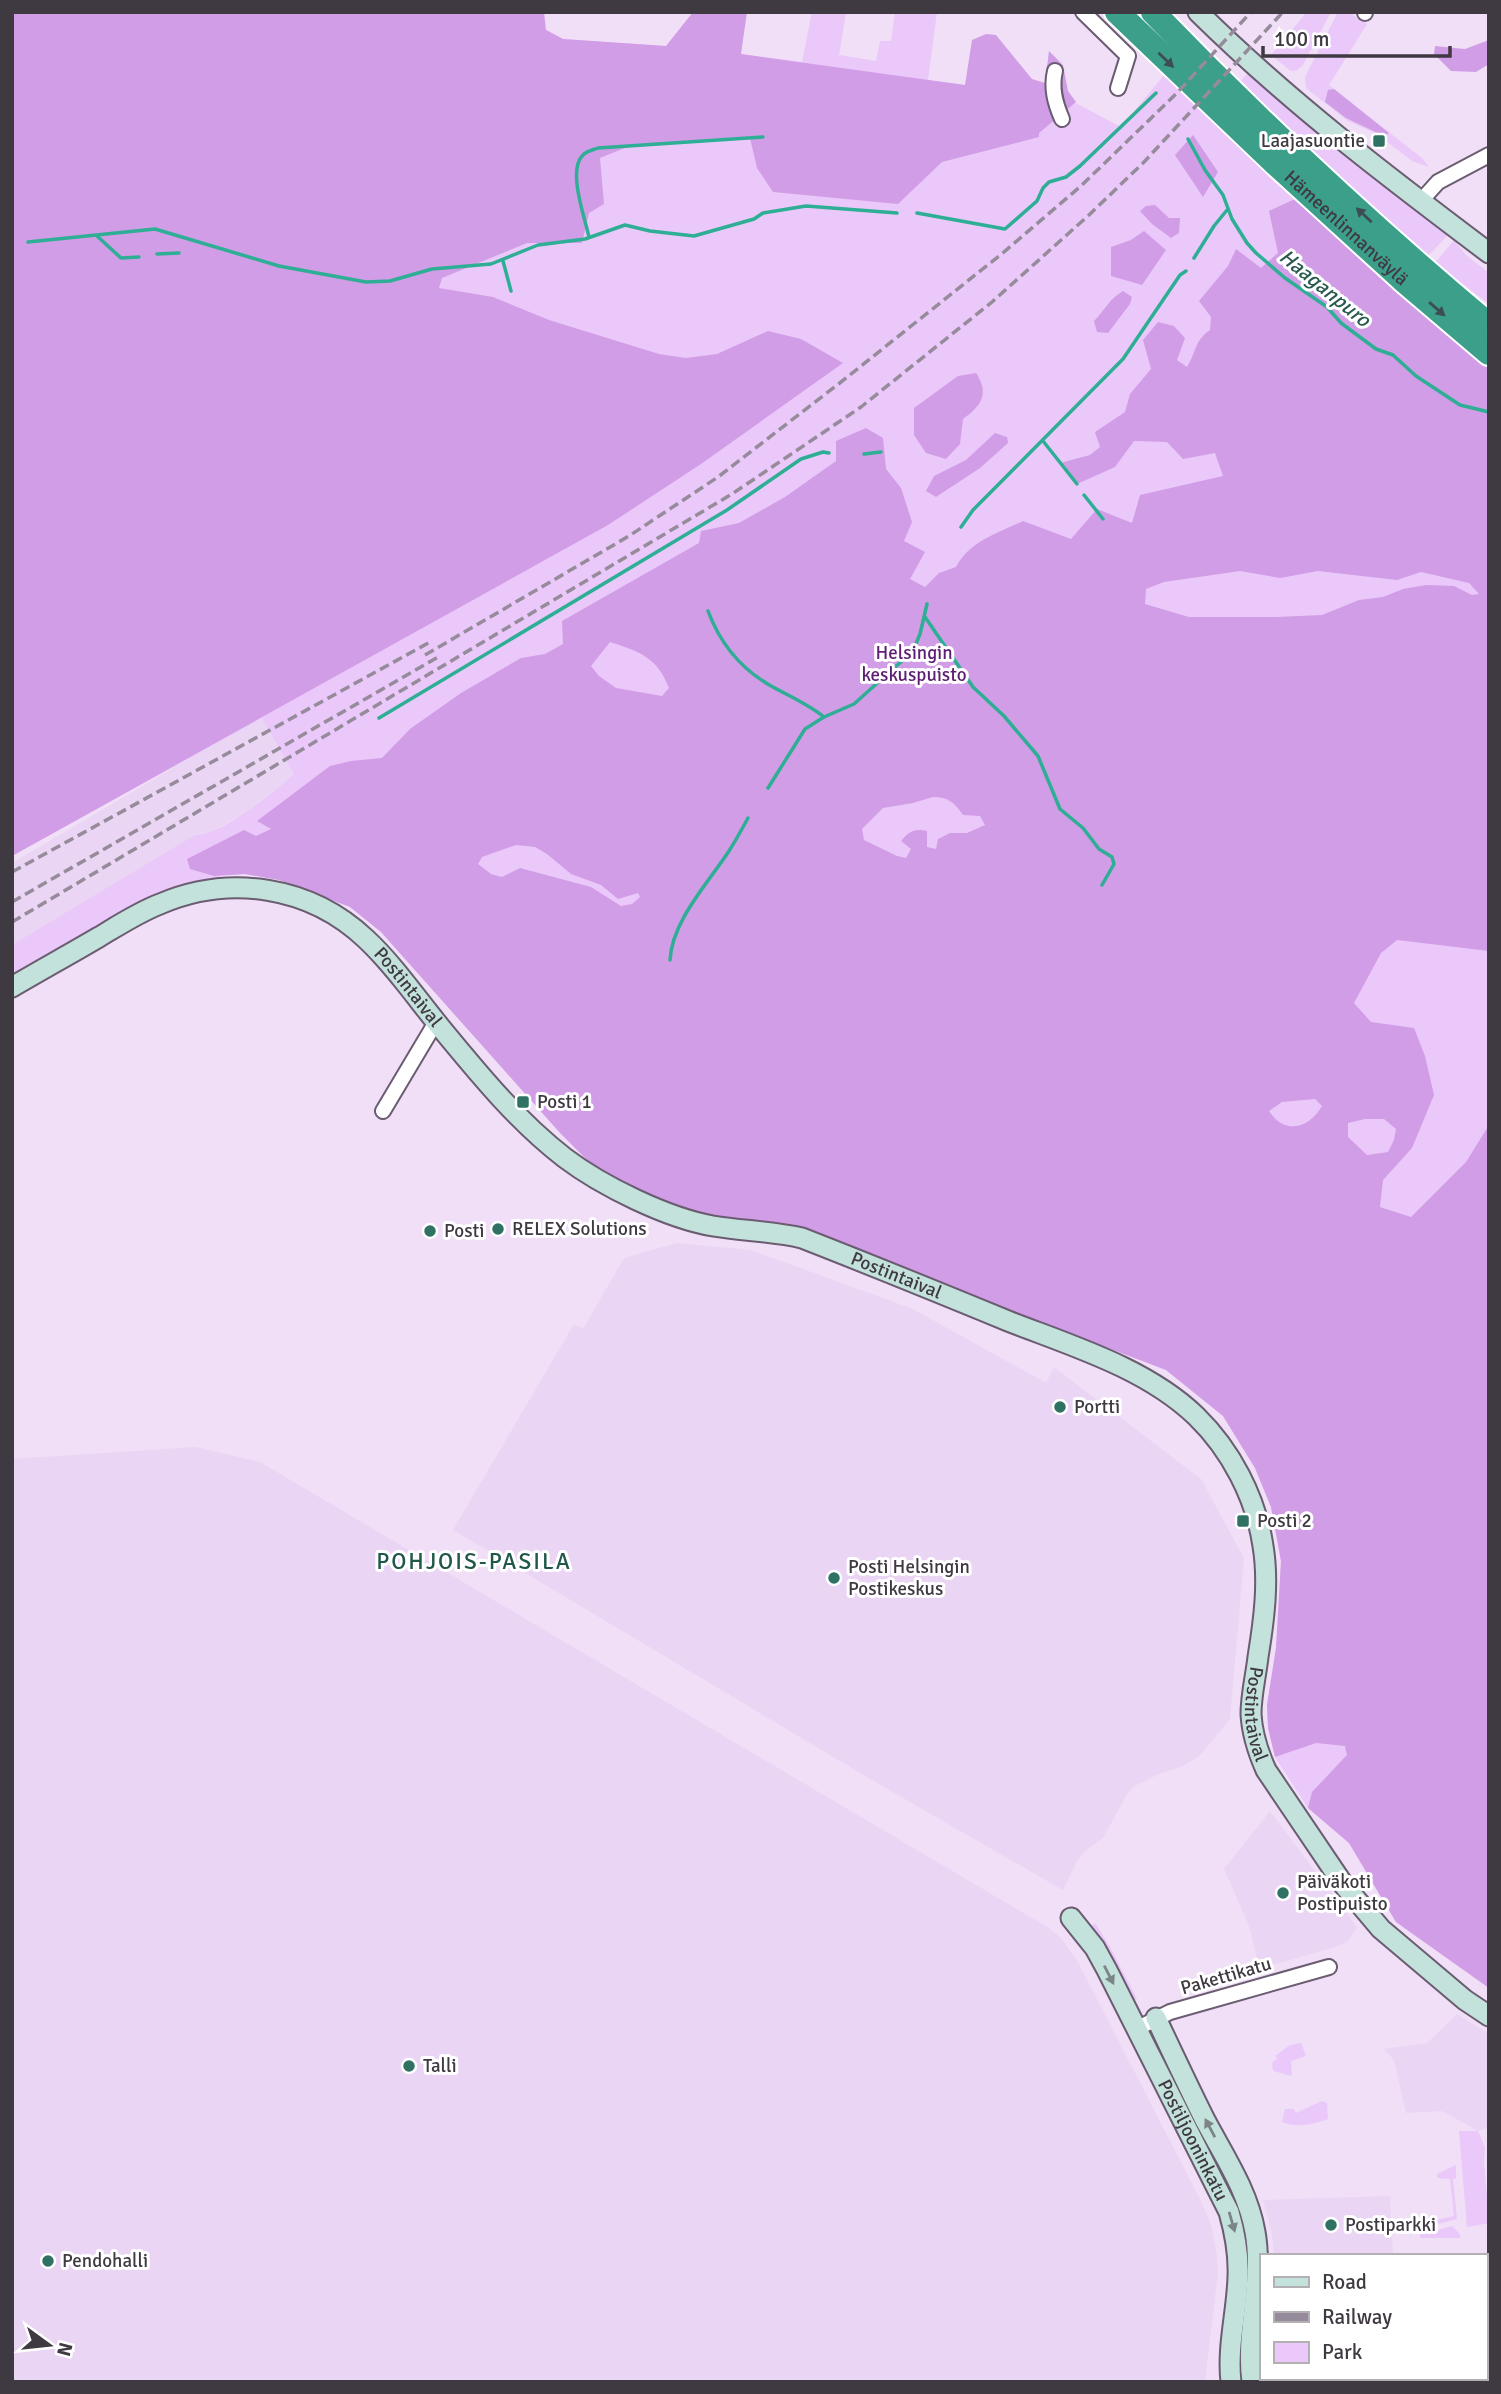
<svg xmlns="http://www.w3.org/2000/svg" width="1501" height="2394" font-family="Signika,sans-serif">
<rect width="100%" height="100%" fill="#f0dff7"/>
<g fill="#ebd5f4">
<path d="M 262,718 L 299,771 L 246,812 L 12,947 L 12,863 L 237,730 Z"/>
<path d="M 677,1243 L 751,1250 L 913,1309 L 1046,1383 L 1054,1367 L 1201,1479 L 1244,1558 L 1230,1719 L 1203,1752 L 1196,1758 L 1181,1767 L 1159,1774 L 1133,1787 L 1127,1794 L 1103,1838 L 1086,1850 L 1077,1861 L 1063,1890 L 882,1786 L 453,1530 L 574,1324 L 583,1329 L 624,1258 Z"/>
<path d="M 195,1447 L 260,1462 L 1049,1928 L 1061,1938 L 1078,1962 L 1200,2199 L 1211,2224 L 1217,2256 L 1218,2273 L 1205,2382 L 12,2382 L 12,1459 Z"/>
<path d="M 1270,1811 L 1357,1927 L 1347,1942 L 1336,1947 L 1257,1969 L 1256,1954 L 1249,1926 L 1224,1869 Z"/>
<path d="M 1457,2014 L 1489,2034 L 1489,2127 L 1478,2131 L 1442,2111 L 1406,2113 L 1394,2060 L 1384,2049 L 1427,2043 Z"/>
<path d="M 1390,2196 L 1393,2256 L 1274,2256 L 1272,2234 L 1263,2200 Z"/>
</g>
<g fill="#eac8f9">
<path d="M 12,12 L 513,12 L 563,39 L 694,48 L 802,62 L 812,12 L 846,12 L 839,55 L 876,61 L 880,41 L 891,41 L 895,12 L 937,12 L 928,80 L 1068,99 L 1121,127 L 1165,74 L 1379,274 L 1489,369 L 1489,1988 L 1396,1922 L 1349,1843 L 1308,1808 L 1275,1757 L 1268,1728 L 1267,1705 L 1276,1648 L 1281,1561 L 1271,1507 L 1255,1468 L 1223,1416 L 1166,1370 L 855,1252 L 811,1232 L 771,1223 L 715,1216 L 672,1205 L 561,1134 L 381,932 L 350,907 L 312,890 L 279,880 L 245,874 L 220,875 L 221,878 L 188,883 L 146,899 L 12,977 L 12,945 L 195,835 C 219,837 275,791 294,774 L 262,718 L 12,856 Z"/>
<path d="M 1307,12 L 1331,12 L 1303,65 L 1297,70 L 1291,71 L 1271,55 Z"/>
<path d="M 1338,12 L 1354,12 L 1353,15 L 1367,24 L 1329,85 L 1423,159 L 1429,167 L 1412,161 L 1377,134 L 1348,121 L 1306,88 L 1305,77 Z"/>
<path d="M 1249,72 L 1330,144 L 1448,235 L 1426,258 L 1238,84 Z"/>
<path d="M 1454,240 L 1466,255 L 1489,273 L 1489,304 L 1435,263 Z"/>
<path d="M 1095,1923 L 1110,1947 L 1137,1999 L 1131,2002 L 1089,1928 Z"/>
<path d="M 1301,2043 L 1306,2056 L 1291,2061 L 1292,2076 L 1273,2071 L 1272,2063 L 1278,2058 L 1275,2056 L 1290,2045 Z"/>
<path d="M 1322,2101 L 1327,2103 L 1328,2119 C 1313,2125 1297,2128 1282,2122 L 1285,2109 L 1294,2109 L 1296,2113 Z"/>
<path d="M 1459,2131 L 1478,2131 L 1485,2148 L 1484,2161 L 1489,2223 L 1467,2227 Z"/>
<path d="M 1456,2165 L 1456,2178 L 1453,2179 L 1457,2219 L 1419,2229 L 1419,2224 L 1454,2216 L 1450,2179 L 1437,2178 L 1437,2174 Z"/>
<path d="M 1452,2226 L 1460,2234 L 1460,2238 L 1420,2238 L 1420,2235 Z"/>
</g>
<g fill="#d19de6" fill-rule="evenodd">
<path d="M 12,12 L 544,12 L 546,30 L 563,39 L 666,46 L 693,12 L 747,12 L 741,54 L 965,85 L 972,40 L 986,34 L 996,35 L 1032,79 L 1045,83 L 1049,51 L 1063,65 L 1068,91 L 1076,102 L 1039,133 L 1039,137 L 942,162 L 898,204 L 773,192 L 757,168 L 750,138 L 627,147 L 600,158 L 604,204 L 589,213 L 582,243 L 527,243 L 442,278 L 439,288 L 493,297 L 549,320 L 659,354 L 686,358 L 717,354 L 768,331 L 801,339 L 843,363 L 701,464 L 608,525 L 12,856 Z"/>
<path d="M 1489,40 L 1489,64 L 1476,72 L 1451,71 L 1434,54 L 1435,46 L 1465,49 Z"/>
<path d="M 1334,89 L 1389,133 L 1384,136 L 1346,118 L 1325,102 L 1328,90 Z"/>
<path d="M 1193,135 L 1218,172 L 1203,197 L 1175,155 Z"/>
<path d="M 1297,198 L 1489,369 L 1489,951 L 1397,940 L 1381,953 L 1354,1003 L 1371,1022 L 1414,1028 L 1425,1056 L 1434,1095 L 1412,1148 L 1383,1180 L 1380,1207 L 1411,1217 L 1466,1162 L 1489,1125 L 1489,1988 L 1396,1922 L 1349,1843 L 1308,1808 L 1312,1792 L 1347,1755 L 1345,1746 L 1316,1743 L 1275,1757 L 1268,1728 L 1267,1705 L 1276,1648 L 1281,1561 L 1271,1507 L 1255,1468 L 1223,1416 L 1166,1370 L 855,1252 L 811,1232 L 771,1223 L 715,1216 L 672,1205 L 600,1173 L 561,1134 L 381,932 L 350,907 L 279,880 L 245,874 L 214,876 L 190,869 L 187,859 L 244,830 L 256,836 L 271,829 L 257,821 L 330,766 L 351,761 L 382,758 L 410,729 L 461,693 L 521,658 L 545,654 L 563,644 L 562,621 L 699,543 L 701,531 L 739,523 L 785,497 L 836,461 L 836,441 L 866,428 L 883,438 L 886,469 L 901,488 L 912,522 L 904,541 L 925,552 L 910,579 L 925,587 L 939,573 L 956,567 C 970,541 998,533 1023,521 L 1071,539 L 1097,509 L 1132,523 L 1140,495 L 1223,476 L 1215,453 L 1183,459 L 1167,442 L 1134,441 L 1115,467 L 1077,484 L 1060,463 L 1090,455 L 1100,447 L 1095,432 L 1125,412 L 1130,394 L 1151,369 L 1143,340 L 1158,322 L 1174,326 L 1185,338 L 1177,360 L 1187,367 C 1197,351 1194,341 1210,330 L 1211,317 L 1199,301 L 1228,266 L 1236,249 L 1261,268 L 1278,253 L 1269,211 ZM 1240,571 L 1280,578 L 1318,571 L 1397,580 L 1421,572 L 1469,583 L 1479,594 L 1472,595 L 1454,586 L 1426,585 L 1403,589 L 1383,597 L 1359,600 L 1322,615 L 1276,617 L 1189,617 L 1145,604 L 1146,589 L 1164,582 ZM 610,642 C 640,652 657,657 669,688 L 662,696 L 616,688 L 599,676 L 591,666 ZM 933,797 C 948,797 954,802 963,815 L 980,816 L 985,825 L 967,833 L 950,833 L 938,839 L 936,849 L 927,847 L 927,831 C 915,828 909,831 901,841 L 911,849 L 906,858 L 897,856 L 864,840 L 862,829 L 883,808 L 913,803 ZM 516,845 L 535,847 L 547,854 L 571,874 L 601,885 L 618,899 L 638,893 L 640,897 L 632,904 L 621,906 L 591,887 L 520,868 L 502,877 L 491,874 L 478,864 L 482,857 ZM 1315,1099 L 1322,1106 C 1309,1129 1284,1135 1269,1111 L 1282,1102 ZM 1365,1119 L 1384,1119 L 1396,1129 L 1394,1140 L 1388,1152 L 1367,1155 L 1348,1137 L 1348,1123 Z"/>
<path d="M 1155,205 L 1169,218 L 1180,218 L 1179,233 L 1171,238 L 1152,224 L 1140,211 L 1146,206 Z"/>
<path d="M 1144,231 L 1166,250 L 1142,285 L 1111,276 L 1111,247 L 1131,240 Z"/>
<path d="M 1123,291 L 1132,297 L 1130,304 L 1108,333 L 1097,332 L 1094,321 C 1105,310 1109,299 1123,291 Z"/>
<path d="M 976,373 C 990,394 981,406 963,419 L 960,444 L 946,459 L 926,453 L 914,435 L 914,408 L 958,376 Z"/>
<path d="M 995,433 L 1007,437 L 1008,443 L 980,468 L 936,497 L 926,491 L 934,476 L 966,460 Z"/>
</g>
<g fill="none" stroke-linecap="round" stroke-linejoin="round">
<g stroke="#2eae95" stroke-width="3.5">
<path d="M 1188,139 L 1205,170 L 1223,195 L 1232,219 L 1247,243 L 1256,253 L 1285,278 L 1327,307 L 1341,323 L 1376,349 L 1393,355 L 1416,376 L 1460,405 L 1489,412"/>
<path d="M 917,213 L 1005,229 L 1037,201 L 1043,188 L 1049,182 L 1066,177 L 1080,166 L 1156,93"/>
<path d="M 97,236 L 121,258 L 139,257"/>
<path d="M 589,237 C 585,218 567,170 583,155 C 586,151 593,150 598,148 L 763,137"/>
<path d="M 28,242 L 155,229 L 279,266 L 366,282 L 390,281 L 432,269 L 491,264 L 538,245 L 585,239 L 625,225 L 650,231 L 694,236 L 754,219 L 763,213 L 806,206 L 897,213"/>
<path d="M 157,254 L 179,253"/>
<path d="M 1194,258 L 1214,226 L 1227,210"/>
<path d="M 503,261 L 511,291"/>
<path d="M 1043,441 L 1077,484"/>
<path d="M 864,454 L 881,452"/>
<path d="M 1084,495 L 1103,519"/>
<path d="M 961,527 L 973,510 L 1123,359 L 1180,275 L 1186,271"/>
<path d="M 708,611 C 720,643 741,669 771,686 C 789,696 808,704 824,717"/>
<path d="M 925,617 L 973,687 L 1004,716 L 1038,756 L 1060,809 L 1083,828 L 1099,849 L 1112,857 L 1114,864 L 1102,885"/>
<path d="M 379,718 L 727,510 L 801,459 L 823,452 L 829,453"/>
<path d="M 768,788 L 805,729 L 824,717 L 854,704 L 913,651 L 920,634 L 927,604"/>
<path d="M 670,960 C 672,921 708,883 729,851 C 736,840 742,829 748,818"/>
</g>
<g stroke="#6a5c71" stroke-width="18">
<g id="street">
<path d="M 1083,12 L 1128,56 L 1118,88"/>
<path d="M 1365,13 L 1365,12"/>
<path d="M 1055,71 C 1051,88 1055,103 1062,119"/>
<path d="M 1420,202 L 1438,182 L 1489,155"/>
<path d="M 383,1111 L 436,1022"/>
<path d="M 1136,2029 L 1170,2012 L 1329,1967"/>
<path d="M 1485,2306 L 1489,2308"/>
</g>
</g>
<g stroke="#6a5c71" stroke-width="23">
<g id="secondary">
<path d="M 1198,12 C 1288,101 1388,177 1489,253"/>
<path id="s1" d="M 12,987 C 41,970 70,954 99,937 C 119,925 139,912 160,904 C 230,874 310,886 366,939 C 394,965 417,999 441,1028 C 479,1074 517,1121 565,1158 C 602,1186 667,1218 713,1226 C 743,1231 772,1231 802,1238 C 871,1265 940,1293 1008,1321 C 1072,1346 1146,1368 1196,1416 C 1231,1450 1256,1498 1263,1546 C 1269,1582 1264,1620 1258,1657 C 1256,1675 1251,1695 1251,1714 C 1252,1734 1258,1752 1266,1770 L 1343,1884 L 1381,1929 L 1465,2000 L 1489,2016"/>
<path id="s2" d="M 1071,1918 L 1095,1948 L 1107,1970 L 1229,2212 C 1235,2233 1239,2254 1238,2277 C 1237,2312 1227,2346 1231,2382"/>
<path d="M 1156,2018 C 1172,2052 1188,2086 1205,2120 C 1224,2156 1248,2191 1255,2232 C 1264,2282 1245,2332 1252,2382"/>
</g>
</g>
<g stroke="#fff" stroke-width="28">
<g id="highway">
<path id="s3" d="M 1117,12 L 1277,165 L 1402,279 L 1489,353"/>
<path d="M 1153,12 C 1259,122 1372,227 1489,325"/>
</g>
</g>
<use href="#street" stroke="#fff" stroke-width="14"/>
<use href="#secondary" stroke="#c4e2dc" stroke-width="19"/>
<use href="#highway" stroke="#3b9f89" stroke-width="24"/>
<g stroke="#968b9b" stroke-width="3.5" stroke-dasharray="10 5" stroke-linecap="butt">
<path d="M 425,655 L 629,536 L 718,477 L 841,382 L 1004,252 L 1082,185 L 1176,94 L 1251,12"/>
<path d="M 12,872 L 432,641"/>
<path d="M 12,902 L 440,656"/>
<path d="M 12,922 L 732,494 L 861,407 L 992,302 L 1089,215 L 1144,162 L 1283,12"/>
</g>
</g>
<defs><path id="oneway-solid" d="M-6-.8H1V-3.2L6.5 0L1 3.2V.8H-6Z" transform="scale(1.75)"/></defs>
<g fill="#3e4d50">
<use href="#oneway-solid" transform="translate(1166 60) rotate(44)"/>
<use href="#oneway-solid" transform="translate(1364 215) rotate(-137)"/>
<use href="#oneway-solid" transform="translate(1437 309) rotate(41)"/>
</g>
<g fill="#7b8587">
<use href="#oneway-solid" transform="translate(1109 1975) rotate(63)"/>
<use href="#oneway-solid" transform="translate(1210 2128) rotate(-118)"/>
<use href="#oneway-solid" transform="translate(1232 2222) rotate(74)"/>
</g>
<g fill="#2f7263" stroke="#fff" stroke-width="2.5">
<rect x="1372" y="134" width="14" height="14" rx="3.5"/>
<rect x="516" y="1095" width="14" height="14" rx="3.5"/>
<circle cx="498" cy="1229" r="7"/>
<circle cx="430" cy="1231" r="7"/>
<circle cx="1060" cy="1407" r="7"/>
<rect x="1236" y="1514" width="14" height="14" rx="3.5"/>
<circle cx="834" cy="1578" r="7"/>
<circle cx="1283" cy="1893" r="7"/>
<circle cx="409" cy="2066" r="7"/>
<circle cx="1331" cy="2225" r="7"/>
<circle cx="48" cy="2261" r="7"/>
</g>
<g text-anchor="middle" dominant-baseline="central" stroke-width="6" stroke-linejoin="round" paint-order="stroke">
<g font-size="19" fill="#3f3942" stroke="#fff" text-anchor="start">
<text x="1365" y="141" text-anchor="end">Laajasuontie</text>
<text x="537" y="1102">Posti 1</text>
<text x="512" y="1229">RELEX Solutions</text>
<text x="444" y="1231">Posti</text>
<text x="1074" y="1407">Portti</text>
<text x="1257" y="1521">Posti 2</text>
<text x="848" y="1567">Posti Helsingin<tspan x="848" dy="22">Postikeskus</tspan></text>
<text x="1297" y="1882">Päiväkoti<tspan x="1297" dy="22">Postipuisto</tspan></text>
<text x="423" y="2066">Talli</text>
<text x="1345" y="2225">Postiparkki</text>
<text x="62" y="2261">Pendohalli</text>
</g>
<g font-size="19" fill="#3f3942" stroke="#fff">
<text stroke="none"><textPath href="#s3" startOffset="315">Hämeenlinnanväylä</textPath></text>
<text stroke="none"><textPath href="#s1" startOffset="455">Postintaival</textPath></text>
<text stroke="none"><textPath href="#s1" startOffset="1043">Postintaival</textPath></text>
<text stroke="none"><textPath href="#s1" startOffset="1694">Postintaival</textPath></text>
<text transform="translate(1226 1976) rotate(-16)">Pakettikatu</text>
<text stroke="none"><textPath href="#s2" startOffset="254">Postiljooninkatu</textPath></text>
</g>
<g font-size="19" fill="#5d1e73" stroke="#fff">
<text x="914" y="653">Helsingin<tspan x="914" dy="22">keskuspuisto</tspan></text>
</g>
<g font-size="21" font-style="italic" fill="#285a4e" stroke="#fff">
<text transform="translate(1325 288) rotate(39)">Haaganpuro</text>
</g>
<g font-size="23" letter-spacing="2" fill="#21564a" stroke="#fff">
<text x="474" y="1561">POHJOIS-PASILA</text>
</g>
</g>
<rect width="1501" height="2394" fill="none" stroke="#3f3942" stroke-width="28"/>
<rect x="1260" y="2254" width="228" height="126" fill="#ffffff" stroke="#b2b0b3" stroke-width="2"/>
<rect x="1274" y="2277" width="35" height="10" fill="#c4e2dc" stroke="#b2b0b3" stroke-width="2"/>
<text x="1322" y="2289" font-size="21" fill="#3f3942">Road</text>
<rect x="1274" y="2312" width="35" height="10" fill="#968b9b" stroke="#b2b0b3" stroke-width="2"/>
<text x="1322" y="2324" font-size="21" fill="#3f3942">Railway</text>
<rect x="1274" y="2342" width="35" height="21" fill="#eac8f9" stroke="#b2b0b3" stroke-width="2"/>
<text x="1322" y="2359" font-size="21" fill="#3f3942">Park</text>
<g transform="translate(49 2345) rotate(105)" stroke="#ffffff" stroke-width="5" paint-order="stroke">
<path d="M0-5L12 26L0 18L-12 26Z" fill="#3f3942"/>
<text y="-10" font-size="19" font-weight="bold" text-anchor="middle" fill="#3f3942">N</text>
</g>
<path d="M1263 46v10h187v-10" fill="none" stroke="#3f3942" stroke-width="3.5"/>
<text x="1274" y="46" font-size="21" fill="#3f3942" stroke="#ffffff" stroke-width="5" paint-order="stroke">100 m</text>
</svg>
